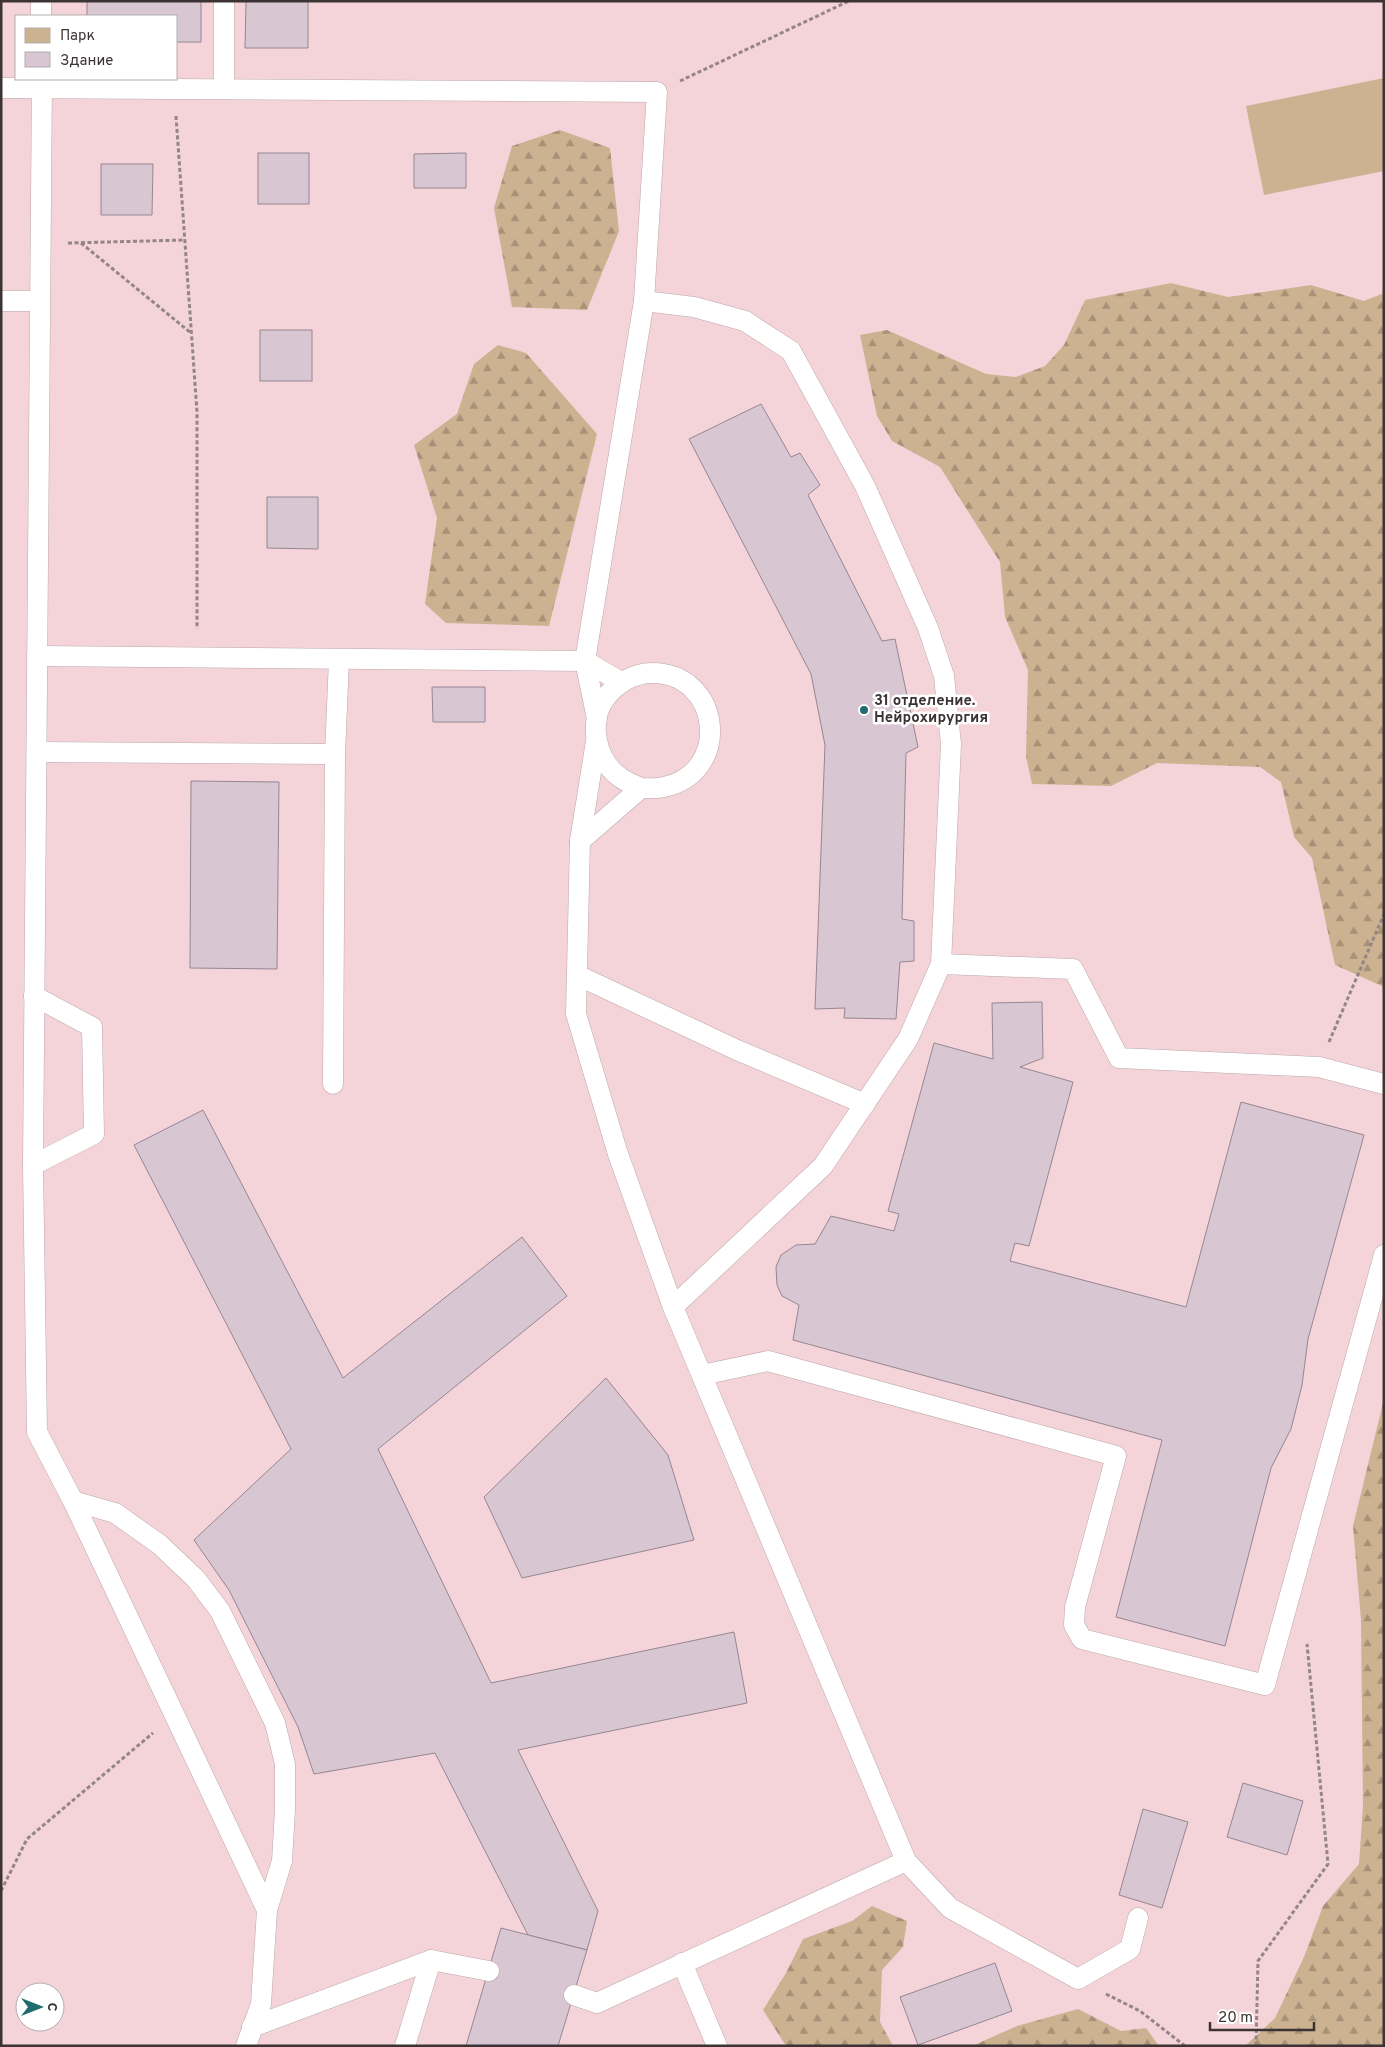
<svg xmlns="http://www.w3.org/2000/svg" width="1385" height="2047" font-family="Overpass,sans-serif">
<defs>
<pattern id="forest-firs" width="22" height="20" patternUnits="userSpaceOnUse" patternTransform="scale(1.25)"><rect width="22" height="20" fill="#ccb291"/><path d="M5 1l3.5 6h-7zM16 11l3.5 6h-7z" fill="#a79177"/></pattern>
</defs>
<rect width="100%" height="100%" fill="#f8e1e4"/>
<path fill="#f4d4d9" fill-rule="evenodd" d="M 1,1 L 1384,1 L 1384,2046 L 1,2046 ZM 16,16 L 176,16 L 176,79 L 16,79 ZM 25,1992 L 55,1992 L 55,2022 L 25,2022 Z"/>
<path fill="#ccb291" d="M 1384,78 L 1384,171 L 1264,195 L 1246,106 Z"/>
<g fill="url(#forest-firs)">
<path d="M 560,130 L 610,148 L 619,231 L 587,310 L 512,307 L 494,208 L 512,146 Z"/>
<path d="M 1171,283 L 1228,297 L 1311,285 L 1364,301 L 1384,293 L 1384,987 L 1335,965 L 1312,858 L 1294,837 L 1281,782 L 1260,767 L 1157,763 L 1111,786 L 1032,784 L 1026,756 L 1028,670 L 1005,617 L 1000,562 L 940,467 L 892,441 L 877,416 L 860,335 L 887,330 L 986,374 L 1016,377 L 1045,366 L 1064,345 L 1085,300 Z"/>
<path d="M 498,345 L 526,353 L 597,434 L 549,626 L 446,623 L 425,604 L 437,518 L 414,445 L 457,414 L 474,364 Z"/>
<path d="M 1384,1399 L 1384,2046 L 1245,2046 L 1275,2018 L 1304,1957 L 1323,1906 L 1359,1864 L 1363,1805 L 1361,1620 L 1353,1526 Z"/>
<path d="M 872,1906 L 907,1921 L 903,1947 L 882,1970 L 880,2022 L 893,2046 L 786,2046 L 763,2010 L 786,1973 L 803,1939 L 852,1921 Z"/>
<path d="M 1078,2009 L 1121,2031 L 1146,2028 L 1159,2046 L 972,2046 L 1017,2026 Z"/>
</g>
<g fill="#d8c6d3" stroke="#968692">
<path d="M 87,1 L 201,1 L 201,42 L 176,42 L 176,16 L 87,16 Z"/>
<path d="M 246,1 L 308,1 L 308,48 L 245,48 Z"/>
<rect x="258" y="153" width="51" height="51"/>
<path d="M 466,153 L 466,188 L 414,188 L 414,154 Z"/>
<path d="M 101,164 L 153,164 L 152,215 L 101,215 Z"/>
<rect x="260" y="330" width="52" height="51"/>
<path d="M 761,404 L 791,457 L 800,453 L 820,485 L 808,495 L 882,641 L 895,639 L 918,747 L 906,753 L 902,919 L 914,921 L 914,961 L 900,962 L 896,1019 L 844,1018 L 845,1008 L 815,1009 L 825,745 L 811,674 L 689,439 Z"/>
<path d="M 267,497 L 318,497 L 318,549 L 267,548 Z"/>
<path d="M 432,687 L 485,687 L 485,722 L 433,722 Z"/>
<path d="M 191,781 L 279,782 L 277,969 L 190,968 Z"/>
<path d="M 1042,1002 L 1043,1058 L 1020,1067 L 1073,1082 L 1029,1246 L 1015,1243 L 1010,1261 L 1186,1307 L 1241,1102 L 1364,1135 L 1308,1339 L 1302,1385 L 1291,1429 L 1271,1468 L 1225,1646 L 1116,1617 L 1162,1440 L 793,1340 L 799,1305 L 782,1296 L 777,1285 L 776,1267 L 781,1255 L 796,1245 L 815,1244 L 831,1216 L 894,1231 L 899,1214 L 888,1211 L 934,1043 L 993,1059 L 992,1003 Z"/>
<path d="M 203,1110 L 343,1378 L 522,1237 L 567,1296 L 378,1449 L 491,1683 L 734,1632 L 747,1703 L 518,1750 L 598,1911 L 587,1950 L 528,1935 L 435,1753 L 314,1774 L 298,1727 L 229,1590 L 194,1540 L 291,1449 L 134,1145 Z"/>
<path d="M 606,1378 L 668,1455 L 694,1540 L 522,1578 L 484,1497 Z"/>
<path d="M 1243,1783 L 1303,1801 L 1287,1855 L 1227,1837 Z"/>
<path d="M 1143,1809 L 1188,1822 L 1162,1908 L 1119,1895 Z"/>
<path d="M 501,1928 L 587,1950 L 558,2046 L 466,2046 Z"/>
<path d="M 995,1963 L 1012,2011 L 918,2045 L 900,1997 Z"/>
</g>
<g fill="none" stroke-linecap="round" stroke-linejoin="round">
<g stroke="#bda7aa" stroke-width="21">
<g id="service">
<path d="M 41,1 L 41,16"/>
<path d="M 42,79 L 33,1165 L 37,1432 L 73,1501 L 267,1910 L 261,2004 L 246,2046"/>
<path d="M 1,88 L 657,92 L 644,301 L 585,661 L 597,719"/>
<path d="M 224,89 L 224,1"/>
<path d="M 1,301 L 40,301"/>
<path d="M 644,301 L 694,307 L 745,321 L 791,351 L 865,486 L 928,628 L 944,676 L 951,744 L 941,964 L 908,1039 L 823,1166 L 673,1307"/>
<path d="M 37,656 L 585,661 L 621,682"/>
<path d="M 37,752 L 335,754"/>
<path d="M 580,841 L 596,741"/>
<path d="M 941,964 L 1073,969 L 1119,1058 L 1319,1067 L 1384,1084"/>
<path d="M 577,975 L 737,1050 L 865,1104"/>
<path d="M 333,1084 L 335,754 L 339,659"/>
<path d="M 33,1165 L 94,1134 L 92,1027 L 34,996"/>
<path d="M 702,1375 L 768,1361 L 1116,1456 L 1075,1607 L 1074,1625 L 1082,1639 L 1265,1685 L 1384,1255"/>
<path d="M 73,1501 L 115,1513 L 159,1544 L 196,1579 L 220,1611 L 275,1723 L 285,1764 L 285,1810 L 282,1861 L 267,1910"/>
<path d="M 906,1861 L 950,1908 L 1078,1979 L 1130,1949 L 1138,1918"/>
<path d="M 682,1963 L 717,2046"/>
<path d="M 574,1995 L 597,2003 L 906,1861 L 673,1307 L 618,1154 L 576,1014 L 580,841 L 641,788 C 649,788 657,789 664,787 C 732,773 722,673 652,673 C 634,673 617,683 606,697 C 587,722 596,761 621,778 C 626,782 635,785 641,788"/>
<path d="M 252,2027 L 431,1960 L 489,1971"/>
<path d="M 405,2046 L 431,1960"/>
</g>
</g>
<g stroke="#948587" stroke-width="3" stroke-dasharray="4 2.5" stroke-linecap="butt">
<path d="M 680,81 L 849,1"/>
<path d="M 176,116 L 197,412 L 197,629"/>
<path d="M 68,243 L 184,240"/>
<path d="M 81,243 L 191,333"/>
<path d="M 1329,1042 L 1384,914"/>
<path d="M 1,1891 L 27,1839 L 153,1733"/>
<path d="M 1106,1994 L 1140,2011 L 1185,2046"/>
<path d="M 1256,2046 L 1258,1961 L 1328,1864 L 1307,1644"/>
</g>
<use href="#service" stroke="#fff" stroke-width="20"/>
</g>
<circle fill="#206c70" stroke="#fff" stroke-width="2" cx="864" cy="710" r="5"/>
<g text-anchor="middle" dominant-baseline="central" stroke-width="5" stroke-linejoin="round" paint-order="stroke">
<g font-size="15" font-weight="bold" fill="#3c3334" stroke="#fff" text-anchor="start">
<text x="874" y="701">31 отделение.<tspan x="874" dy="17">Нейрохирургия</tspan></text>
</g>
</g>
<rect width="1385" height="2047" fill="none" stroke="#3c3334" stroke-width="5"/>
<rect x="15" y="15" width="162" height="65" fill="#ffffff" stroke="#b1adae"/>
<rect x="25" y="28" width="25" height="15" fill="#ccb291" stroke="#b1adae"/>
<text x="60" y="40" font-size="15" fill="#3c3334">Парк</text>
<rect x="25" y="52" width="25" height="15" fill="#d8c6d3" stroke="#b1adae"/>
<text x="60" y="65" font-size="15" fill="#3c3334">Здание</text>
<g transform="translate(40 2007) rotate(90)"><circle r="24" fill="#ffffff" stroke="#b1adae"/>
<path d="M0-4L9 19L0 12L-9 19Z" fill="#206c70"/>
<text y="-8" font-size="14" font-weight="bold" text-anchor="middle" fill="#3c3334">С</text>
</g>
<path d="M1210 2022v8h104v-8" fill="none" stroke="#3c3334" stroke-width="2.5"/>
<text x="1218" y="2022" font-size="15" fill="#3c3334" stroke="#ffffff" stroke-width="4" paint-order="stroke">20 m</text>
</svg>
